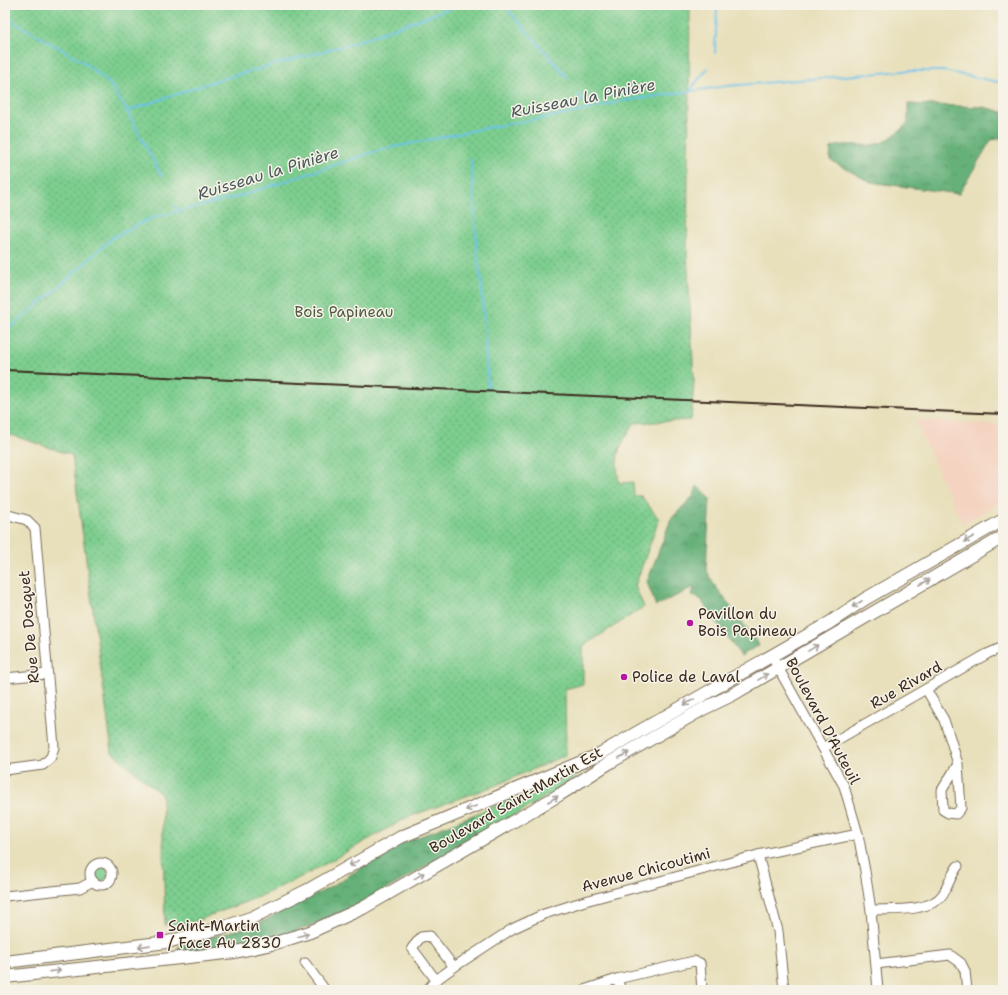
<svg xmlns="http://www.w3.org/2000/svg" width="1008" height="995" font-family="'Shantell Sans',sans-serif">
<defs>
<pattern id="forest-crowns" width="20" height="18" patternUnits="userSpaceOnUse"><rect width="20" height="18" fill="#66b17a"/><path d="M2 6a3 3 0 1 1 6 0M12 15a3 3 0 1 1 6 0" fill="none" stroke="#559063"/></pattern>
<pattern id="park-dots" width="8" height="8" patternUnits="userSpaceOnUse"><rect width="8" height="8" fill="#7dce8f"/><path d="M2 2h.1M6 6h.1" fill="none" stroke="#68a774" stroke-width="1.8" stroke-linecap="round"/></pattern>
</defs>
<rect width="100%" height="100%" fill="#f7f3e8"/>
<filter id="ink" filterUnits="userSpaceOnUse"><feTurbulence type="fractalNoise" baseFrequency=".025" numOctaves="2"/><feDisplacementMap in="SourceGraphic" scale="8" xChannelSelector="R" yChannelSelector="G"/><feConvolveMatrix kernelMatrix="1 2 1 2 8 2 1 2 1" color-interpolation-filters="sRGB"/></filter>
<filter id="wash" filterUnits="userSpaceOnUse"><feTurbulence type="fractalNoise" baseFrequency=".012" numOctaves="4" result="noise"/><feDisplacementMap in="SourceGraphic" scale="16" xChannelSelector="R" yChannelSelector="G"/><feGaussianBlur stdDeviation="0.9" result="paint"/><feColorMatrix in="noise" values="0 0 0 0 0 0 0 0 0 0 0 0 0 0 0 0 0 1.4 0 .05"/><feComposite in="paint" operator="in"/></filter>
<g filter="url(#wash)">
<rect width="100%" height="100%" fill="#e8e0bb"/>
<path fill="#f5d3c1" d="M 915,420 L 1003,425 L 1003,501 L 962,524 Z"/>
<g fill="#7dce8f" stroke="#5c7c56">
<path d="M 589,767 L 551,794 L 473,839 L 476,824 L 473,815 Z"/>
<circle cx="101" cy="874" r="7"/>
</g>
<g fill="url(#forest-crowns)" stroke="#506e4c">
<path d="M 908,104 L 983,107 L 1003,112 L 1003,138 L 991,140 L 959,194 L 870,182 L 830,160 L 831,148 C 846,141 861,148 877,144 C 889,141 899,131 908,123 Z"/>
<path d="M 697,486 L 710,498 L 706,569 L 713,583 L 759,645 L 741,656 L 717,623 L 713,620 L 701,599 L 692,596 L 694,587 L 656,606 L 647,582 L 671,519 L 694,495 Z"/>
<path d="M 473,815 L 476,824 L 473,839 C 415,872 357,910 293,932 C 257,944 217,949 179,953 L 178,950 L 179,946 L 255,925 L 327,889 L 396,846 Z"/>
</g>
<path fill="url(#park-dots)" stroke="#5c7c56" d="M 5,5 L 690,5 L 687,254 L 694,380 L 691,420 L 634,423 C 619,449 614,451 619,483 L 633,482 L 634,496 L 641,496 L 659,519 L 635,586 L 644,607 L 583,646 L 583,684 L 565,689 L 566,755 L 494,786 L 408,817 L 309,873 L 261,896 L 193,922 L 165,925 L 162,795 L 112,752 L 72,455 L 5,433 Z"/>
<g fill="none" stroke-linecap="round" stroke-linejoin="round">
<g stroke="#6cc4e9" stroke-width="2">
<path d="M 504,5 L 568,78"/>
<path d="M 5,17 L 82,61 L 109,83 L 127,111 L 161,175"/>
<path d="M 715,53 L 717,5"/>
<path d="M 690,90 L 708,68"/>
<path d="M 578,94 L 589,108"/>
<path d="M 127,111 L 218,80 L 350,44 L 459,5"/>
<path d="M 471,158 L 478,264 L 481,279 L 488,388"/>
<path d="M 175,205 L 177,211"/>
<path d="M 5,332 L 51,294 L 112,238 L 151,218 L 237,197 L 380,150 L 485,128 L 574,113 L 622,101 L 727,86 L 903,71 L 944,71 L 1003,83"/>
</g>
</g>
</g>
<g filter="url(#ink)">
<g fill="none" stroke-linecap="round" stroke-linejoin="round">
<g stroke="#786a55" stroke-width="11">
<g id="minor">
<path d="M 5,514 L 27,520 L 35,528 L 54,747 L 51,757 L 43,765 L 5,770"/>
<path d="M 771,655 L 844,786 L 858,834 L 865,871 L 871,910 L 878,990"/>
<path d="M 5,678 L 47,674"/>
<path d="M 926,689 L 944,720 L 950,738 L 958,764 L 961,808 L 956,814 L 948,813 L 943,810 L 942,790 L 958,764"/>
<path d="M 823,748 L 987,654 L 1003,647"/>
<path d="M 758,855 L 778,931 L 784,990"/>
<circle cx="101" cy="874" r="11"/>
<path d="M 5,896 L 80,888 L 93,881"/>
<path d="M 871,910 C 891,909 930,913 943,894 C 949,884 951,875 958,866"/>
<path d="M 305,963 L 325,990"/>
<path d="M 876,964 L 950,955 L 961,963 L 965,971 L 967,990"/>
<path d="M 617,979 L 621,990"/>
<path d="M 436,980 L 412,948 L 421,937 L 430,936 L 454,967"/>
<path d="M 427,990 L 436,980 L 454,967 L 512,929 L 544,914 L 585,901 L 758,855 L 858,834"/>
<path d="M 584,990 L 617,979 L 694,961 L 700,963 L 702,990"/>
</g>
</g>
<g stroke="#786a55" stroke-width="14">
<g id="major">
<path d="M 5,962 L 167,942 L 225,927 L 253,917 L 308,890 L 401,837 L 596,756 L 829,623 L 865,599 L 1003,520"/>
<path d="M 5,977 L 235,952 L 272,944 L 310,932 L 363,908 L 559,795 L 609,763 L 703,709 L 732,695 L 1003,537"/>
</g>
</g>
<use href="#minor" stroke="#fff" stroke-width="9"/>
<use href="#major" stroke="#fff" stroke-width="12"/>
<path stroke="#3b2a1e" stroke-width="2" d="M 5,370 L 1003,414"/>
</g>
<defs><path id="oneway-shaft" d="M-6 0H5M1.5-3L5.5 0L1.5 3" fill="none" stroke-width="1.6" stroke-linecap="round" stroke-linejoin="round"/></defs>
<g stroke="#a79f9a">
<use href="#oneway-shaft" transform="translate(969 539) rotate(150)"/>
<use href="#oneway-shaft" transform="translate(925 582) rotate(-30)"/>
<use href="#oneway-shaft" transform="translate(857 604) rotate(147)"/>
<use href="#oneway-shaft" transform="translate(813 648) rotate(-31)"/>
<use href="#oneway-shaft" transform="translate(763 677) rotate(-31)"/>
<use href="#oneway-shaft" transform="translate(689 702) rotate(150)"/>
<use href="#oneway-shaft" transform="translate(624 755) rotate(-30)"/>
<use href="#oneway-shaft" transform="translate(553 799) rotate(-30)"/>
<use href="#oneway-shaft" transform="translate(471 808) rotate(158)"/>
<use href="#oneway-shaft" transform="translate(354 863) rotate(149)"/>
<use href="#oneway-shaft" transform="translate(419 876) rotate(-31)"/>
<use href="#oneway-shaft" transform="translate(303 935) rotate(-19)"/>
<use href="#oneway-shaft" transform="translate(144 946) rotate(172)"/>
<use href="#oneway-shaft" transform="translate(55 971) rotate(-6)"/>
</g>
</g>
<g fill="#b5179e" stroke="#f7f3e8" stroke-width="1.5">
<circle cx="690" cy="623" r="4"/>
<circle cx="624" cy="677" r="4"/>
<rect x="156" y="931" width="8" height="8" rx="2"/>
</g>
<g text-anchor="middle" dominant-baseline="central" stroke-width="3" stroke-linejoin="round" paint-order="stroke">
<g font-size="15" fill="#4f5b40" stroke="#f7f3e8">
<text x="344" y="312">Bois Papineau</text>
</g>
<g font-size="15" fill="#3b2a1e" stroke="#f7f3e8" text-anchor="start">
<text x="698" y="614">Pavillon du<tspan x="698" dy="17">Bois Papineau</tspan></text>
<text x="632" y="677">Police de Laval</text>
<text x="168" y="926">Saint-Martin<tspan x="168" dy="17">/ Face Au 2830</tspan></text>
</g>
<g font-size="15" fill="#3b2a1e" stroke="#f7f3e8">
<text transform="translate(29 627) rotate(-95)">Rue De Dosquet</text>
<text transform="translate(906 685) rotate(-30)">Rue Rivard</text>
<text transform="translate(823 721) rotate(62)">Boulevard D'Auteuil</text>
<text transform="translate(516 800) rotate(-30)">Boulevard Saint-Martin Est</text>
<text transform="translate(646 870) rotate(-15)">Avenue Chicoutimi</text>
</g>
<g font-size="16" font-style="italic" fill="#4a585b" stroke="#f7f3e8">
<text transform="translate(583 98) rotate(-11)">Ruisseau la Pinière</text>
<text transform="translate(268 173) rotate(-17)">Ruisseau la Pinière</text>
</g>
</g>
<rect width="1008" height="995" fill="none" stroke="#f7f3e8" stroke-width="20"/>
</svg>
